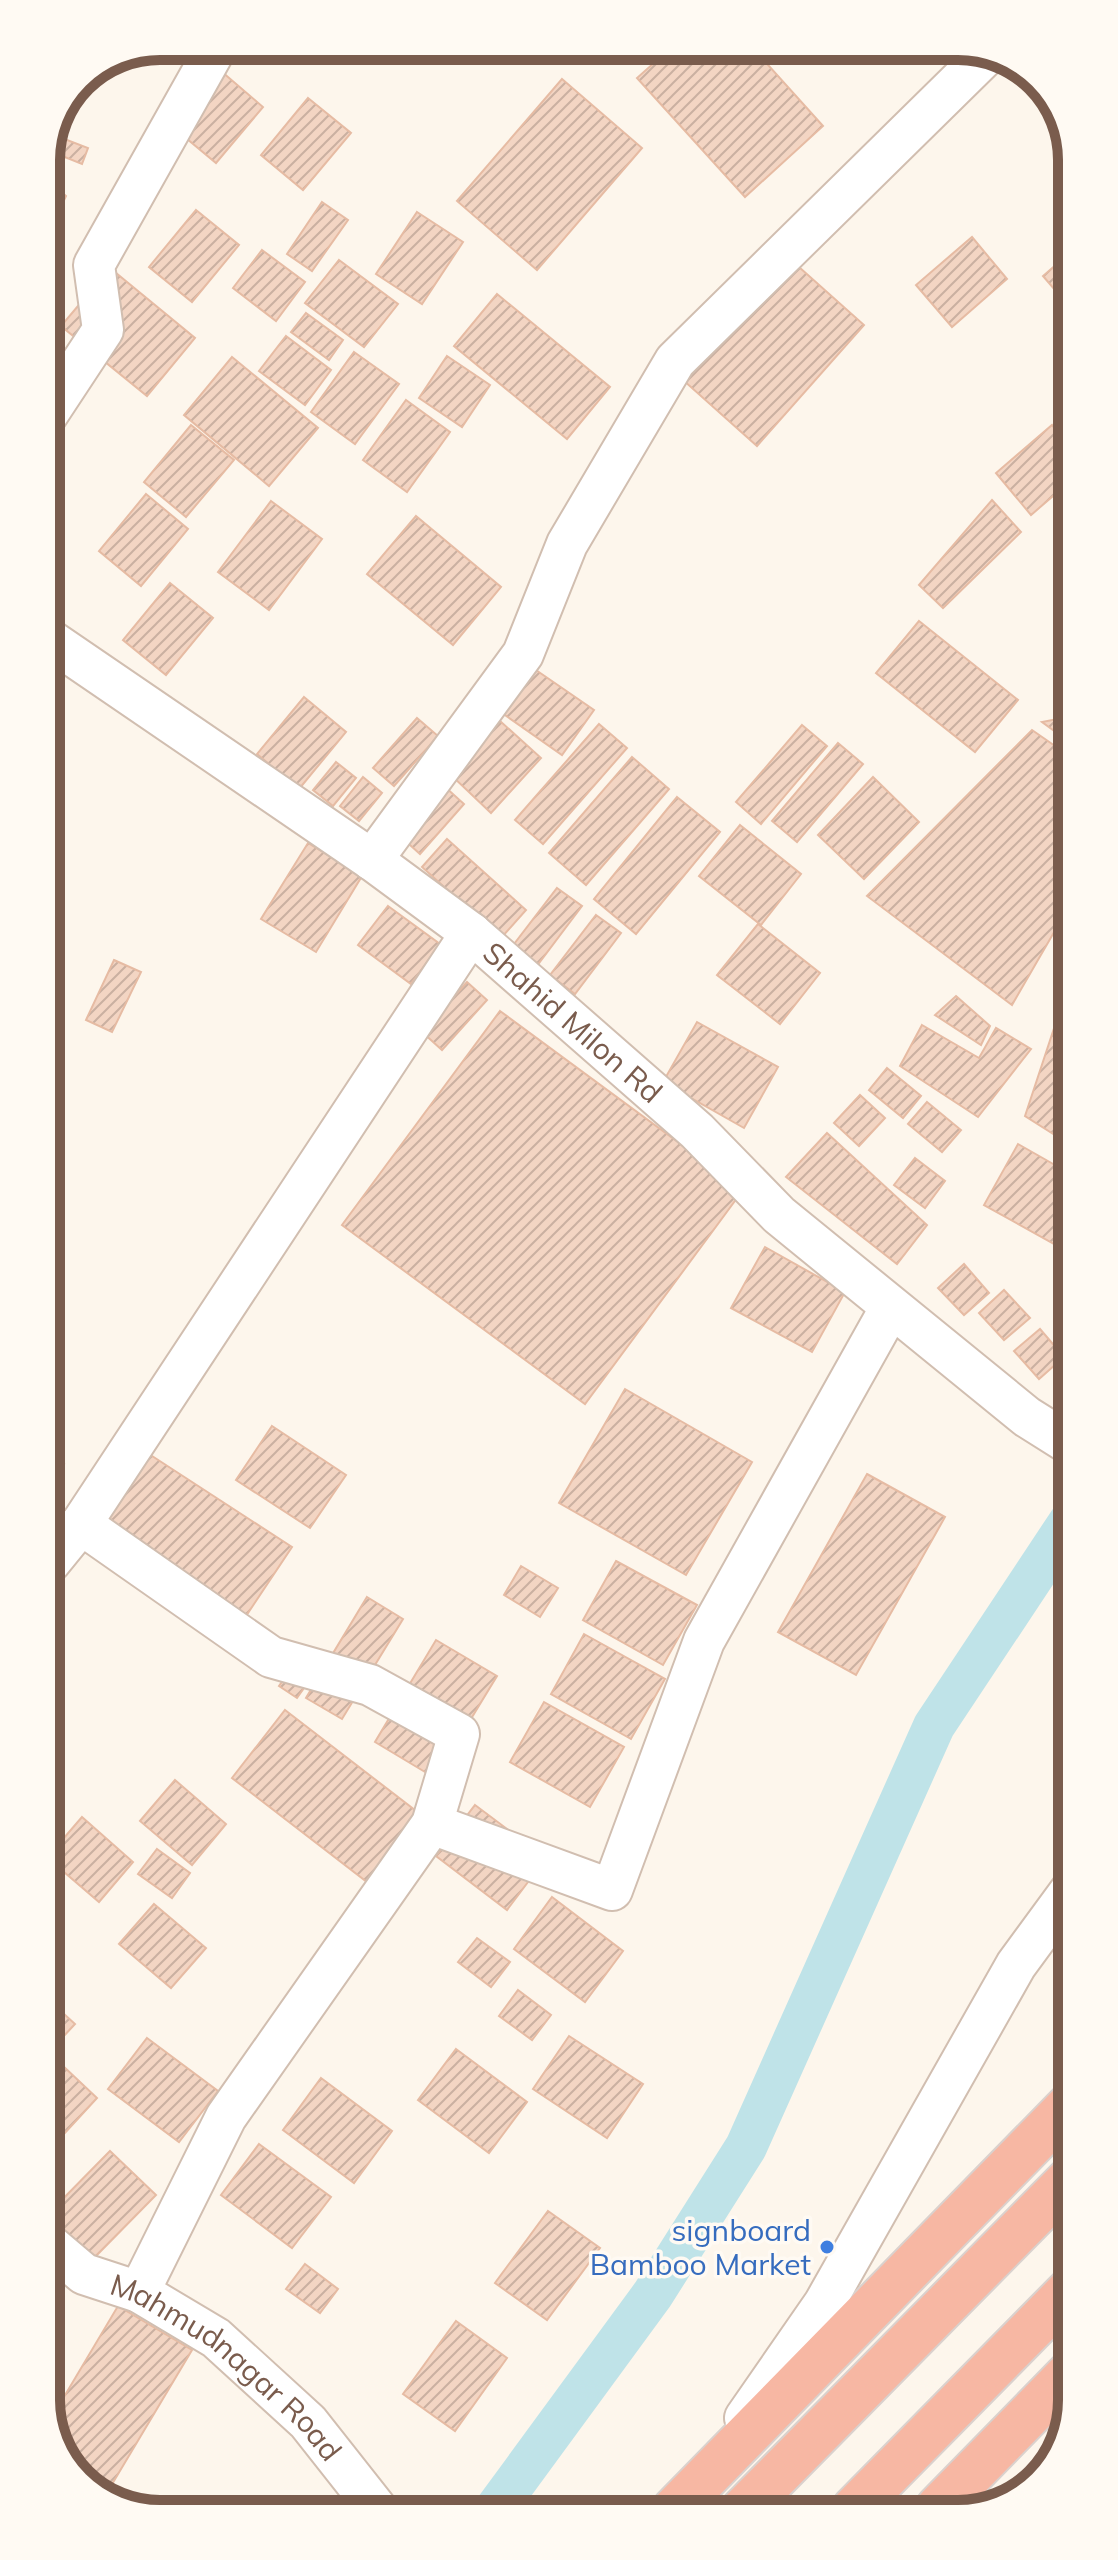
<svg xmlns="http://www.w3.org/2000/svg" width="1118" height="2560" font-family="Mulish,sans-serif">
<defs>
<pattern id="building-hatch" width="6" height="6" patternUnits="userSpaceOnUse" patternTransform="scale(2)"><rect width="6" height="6" fill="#f3d5c3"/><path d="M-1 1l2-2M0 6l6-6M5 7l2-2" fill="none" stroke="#cab0a1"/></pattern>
</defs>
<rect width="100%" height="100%" fill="#fdf6ec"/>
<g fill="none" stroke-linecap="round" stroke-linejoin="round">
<path stroke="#bfe3e8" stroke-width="42" d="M 494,2511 L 653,2294 L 746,2147 L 934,1726 L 1070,1521"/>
</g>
<g fill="url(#building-hatch)" stroke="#e6bba3" stroke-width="2">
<path d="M 673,46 L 751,46 L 823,126 L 745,197 L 637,78 Z"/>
<path d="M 221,71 L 263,107 L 216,163 L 174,128 Z"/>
<path d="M 562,79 L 642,148 L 537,270 L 457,201 Z"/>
<path d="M 308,98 L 351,133 L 303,190 L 261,155 Z"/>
<path d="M 54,135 L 88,148 L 82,164 L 47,150 Z"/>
<path d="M 49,181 L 66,196 L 55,220 L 46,215 Z"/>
<path d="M 322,202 L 348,220 L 312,271 L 287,254 Z"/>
<path d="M 196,210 L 239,245 L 192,302 L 149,267 Z"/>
<path d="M 417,212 L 463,242 L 422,304 L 376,274 Z"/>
<path d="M 972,237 L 1007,279 L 952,327 L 916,285 Z"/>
<path d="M 262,250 L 305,282 L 276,321 L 233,288 Z"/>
<path d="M 1066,256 L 1067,304 L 1043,276 Z"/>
<path d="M 790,259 L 864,325 L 757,446 L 683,380 Z"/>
<path d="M 339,260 L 398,304 L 364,347 L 305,303 Z"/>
<path d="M 110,268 L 195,338 L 147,396 L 61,326 Z"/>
<path d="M 497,294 L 610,387 L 567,439 L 454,346 Z"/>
<path d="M 306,313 L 343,340 L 329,360 L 291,332 Z"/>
<path d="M 286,336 L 331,370 L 305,405 L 259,371 Z"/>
<path d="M 354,352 L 399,384 L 355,444 L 311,412 Z"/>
<path d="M 447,356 L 490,385 L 462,427 L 419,398 Z"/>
<path d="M 232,357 L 318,428 L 269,486 L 184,415 Z"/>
<path d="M 406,400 L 450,432 L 407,492 L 363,460 Z"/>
<path d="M 191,425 L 234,460 L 186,517 L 144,482 Z"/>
<path d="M 1052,425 L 1067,443 L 1067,484 L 1031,515 L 996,473 Z"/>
<path d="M 146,494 L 188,529 L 141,586 L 99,551 Z"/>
<path d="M 992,500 L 1021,532 L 943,608 L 919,585 Z"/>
<path d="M 271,501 L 322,539 L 269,610 L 218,572 Z"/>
<path d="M 416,516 L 501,587 L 453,645 L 367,574 Z"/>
<path d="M 170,583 L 213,618 L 166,675 L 123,640 Z"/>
<path d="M 919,621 L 1018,700 L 975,752 L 876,673 Z"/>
<path d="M 533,668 L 594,710 L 562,755 L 502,713 Z"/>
<path d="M 304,697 L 346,732 L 299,789 L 257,754 Z"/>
<path d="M 1068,717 L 1068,741 L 1042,722 Z"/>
<path d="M 417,718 L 438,736 L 394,786 L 373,768 Z"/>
<path d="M 500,721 L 541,758 L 491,813 L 451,775 Z"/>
<path d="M 599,724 L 627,748 L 543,844 L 515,820 Z"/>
<path d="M 802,725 L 827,746 L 761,824 L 736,802 Z"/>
<path d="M 1032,730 L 1068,755 L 1068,908 L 1012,1005 L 867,896 Z"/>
<path d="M 838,743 L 863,764 L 797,842 L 772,821 Z"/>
<path d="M 632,757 L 669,789 L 586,885 L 549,853 Z"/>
<path d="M 336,762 L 356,778 L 333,806 L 313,790 Z"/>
<path d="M 363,777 L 382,793 L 359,821 L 340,806 Z"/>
<path d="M 873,777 L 919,822 L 864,879 L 818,835 Z"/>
<path d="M 444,786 L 464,804 L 420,854 L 400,836 Z"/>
<path d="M 677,797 L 720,832 L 636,934 L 594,899 Z"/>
<path d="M 740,825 L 801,874 L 761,925 L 699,876 Z"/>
<path d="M 447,839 L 526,910 L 501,938 L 422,867 Z"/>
<path d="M 308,843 L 362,876 L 316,952 L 261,919 Z"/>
<path d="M 557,888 L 582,906 L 536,967 L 511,948 Z"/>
<path d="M 388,906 L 440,944 L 411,984 L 358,945 Z"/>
<path d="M 596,915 L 621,933 L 575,994 L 550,975 Z"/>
<path d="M 758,924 L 820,973 L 780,1024 L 717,975 Z"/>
<path d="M 114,960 L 141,972 L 112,1032 L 86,1020 Z"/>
<path d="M 467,982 L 487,1000 L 442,1050 L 422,1032 Z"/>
<path d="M 1066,992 L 1068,993 L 1069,1144 L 1025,1116 Z"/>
<path d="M 956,996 L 990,1026 L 981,1045 L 935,1015 Z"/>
<path d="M 48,1000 L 63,1008 L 48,1033 Z"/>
<path d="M 500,1011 L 743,1190 L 585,1404 L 342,1225 Z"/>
<path d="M 697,1022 L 778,1067 L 744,1128 L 663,1082 Z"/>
<path d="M 922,1025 L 979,1058 L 996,1028 L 1031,1049 L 978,1117 L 900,1066 Z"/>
<path d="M 887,1068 L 921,1096 L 903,1118 L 869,1090 Z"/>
<path d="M 860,1095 L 885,1118 L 859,1146 L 834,1123 Z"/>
<path d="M 927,1102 L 961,1130 L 942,1152 L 908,1124 Z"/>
<path d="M 827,1133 L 927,1225 L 897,1264 L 786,1177 Z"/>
<path d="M 1018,1144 L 1069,1173 L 1069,1242 L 1065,1250 L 984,1205 Z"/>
<path d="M 915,1158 L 945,1181 L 925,1208 L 894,1185 Z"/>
<path d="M 765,1247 L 845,1292 L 812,1352 L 731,1308 Z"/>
<path d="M 964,1264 L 989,1293 L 964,1315 L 938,1288 Z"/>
<path d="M 1004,1290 L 1030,1318 L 1004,1340 L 979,1313 Z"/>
<path d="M 1040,1329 L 1064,1357 L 1039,1379 L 1014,1351 Z"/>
<path d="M 625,1389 L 752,1462 L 686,1575 L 559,1503 Z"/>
<path d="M 272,1426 L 346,1475 L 310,1528 L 236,1480 Z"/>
<path d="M 49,1454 L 64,1464 L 50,1485 Z"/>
<path d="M 149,1454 L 292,1547 L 244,1619 L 102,1526 Z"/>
<path d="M 867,1474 L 945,1517 L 856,1675 L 778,1632 Z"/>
<path d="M 616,1561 L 697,1605 L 663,1665 L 583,1620 Z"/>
<path d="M 521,1566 L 558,1588 L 540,1617 L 504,1595 Z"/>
<path d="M 367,1597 L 403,1619 L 342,1719 L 306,1698 Z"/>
<path d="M 584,1634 L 665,1679 L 631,1739 L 551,1694 Z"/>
<path d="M 436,1640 L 497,1676 L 435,1778 L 375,1742 Z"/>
<path d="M 303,1652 L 321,1664 L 297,1698 L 279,1686 Z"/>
<path d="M 544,1702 L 624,1747 L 590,1807 L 510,1762 Z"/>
<path d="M 285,1710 L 420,1814 L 367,1882 L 232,1778 Z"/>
<path d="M 175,1780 L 226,1824 L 192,1865 L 140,1821 Z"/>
<path d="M 475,1805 L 546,1858 L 507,1910 L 436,1856 Z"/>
<path d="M 82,1817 L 133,1862 L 99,1902 L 50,1860 L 50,1854 Z"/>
<path d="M 157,1849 L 190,1873 L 172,1898 L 138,1874 Z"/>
<path d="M 552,1897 L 623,1951 L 585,2002 L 514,1949 Z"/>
<path d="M 154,1904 L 206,1948 L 171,1988 L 119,1944 Z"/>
<path d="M 477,1938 L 510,1962 L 491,1987 L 458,1962 Z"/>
<path d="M 518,1990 L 551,2015 L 532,2040 L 499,2016 Z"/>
<path d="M 51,2002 L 75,2024 L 51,2050 Z"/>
<path d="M 569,2036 L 643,2084 L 607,2138 L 533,2089 Z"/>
<path d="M 147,2038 L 218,2091 L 179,2142 L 108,2089 Z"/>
<path d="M 456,2049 L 527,2102 L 489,2153 L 418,2100 Z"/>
<path d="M 62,2065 L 97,2098 L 52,2147 L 51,2076 Z"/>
<path d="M 321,2078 L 392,2131 L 354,2183 L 283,2130 Z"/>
<path d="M 259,2144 L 331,2197 L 292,2248 L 221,2195 Z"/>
<path d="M 110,2151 L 156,2195 L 93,2259 L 51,2218 L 51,2211 Z"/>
<path d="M 548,2211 L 600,2248 L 547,2320 L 495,2283 Z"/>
<path d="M 305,2264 L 338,2289 L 320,2313 L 286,2289 Z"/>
<path d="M 118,2306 L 192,2350 L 105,2496 L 88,2487 L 52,2436 L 52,2417 Z"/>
<path d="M 456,2321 L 507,2358 L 455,2431 L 403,2394 Z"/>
</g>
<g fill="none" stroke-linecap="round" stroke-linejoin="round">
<g stroke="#d1beb0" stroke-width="44">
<g id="street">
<path d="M 47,415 L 103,330 L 94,265 L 217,46"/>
<path id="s1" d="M 47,638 L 372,860 L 471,933 L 697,1131 L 779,1215 L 1027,1417 L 1070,1444"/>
<path d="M 372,860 L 523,654 L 567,544 L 675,361 L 987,54"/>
<path d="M 81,1524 L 471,933"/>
<path d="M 50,1562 L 81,1524 L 271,1657 L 370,1685 L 459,1734 L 432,1824 L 226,2117 L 139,2292"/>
<path d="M 432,1824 L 612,1890 L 704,1641 L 891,1307"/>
<path id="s2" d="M 51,2246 L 84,2274 L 139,2292 L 216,2338 L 308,2422 L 379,2512"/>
<path d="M 745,2418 L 824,2304 L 1016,1965 L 1071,1890"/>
</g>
</g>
<g stroke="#dad1cd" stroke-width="48">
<g id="highway">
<path d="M 938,2508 L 1072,2371"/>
<path d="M 854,2509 L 1072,2288"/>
<path d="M 674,2510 L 1071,2104"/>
<path d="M 743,2510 L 1071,2178"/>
</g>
</g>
<use href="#street" stroke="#fff" stroke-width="40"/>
<use href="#highway" stroke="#f7b7a3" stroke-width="44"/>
</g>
<circle fill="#3f7fe0" stroke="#fffaf3" stroke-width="3" cx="827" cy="2247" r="8"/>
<g text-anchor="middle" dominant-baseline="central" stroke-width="7" stroke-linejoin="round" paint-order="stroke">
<g font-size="30" fill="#7a5c4d" stroke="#fffaf3">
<text stroke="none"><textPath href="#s1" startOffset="652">Shahid Milon Rd</textPath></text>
<text stroke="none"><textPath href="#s2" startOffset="216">Mahmudnagar Road</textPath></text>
</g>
<g font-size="30" fill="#366cbe" stroke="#fffaf3" text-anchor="end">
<text x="811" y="2230">signboard<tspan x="811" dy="34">Bamboo Market</tspan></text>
</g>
</g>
<path d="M0 0H1118V2560H0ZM160 60H958A100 100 0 0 1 1058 160V2400A100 100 0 0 1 958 2500H160A100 100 0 0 1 60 2400V160A100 100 0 0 1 160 60Z" fill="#fffaf3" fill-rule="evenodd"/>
<path fill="none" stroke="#7a5c4d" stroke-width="10" d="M160 60H958A100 100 0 0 1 1058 160V2400A100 100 0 0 1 958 2500H160A100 100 0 0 1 60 2400V160A100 100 0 0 1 160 60Z"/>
</svg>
